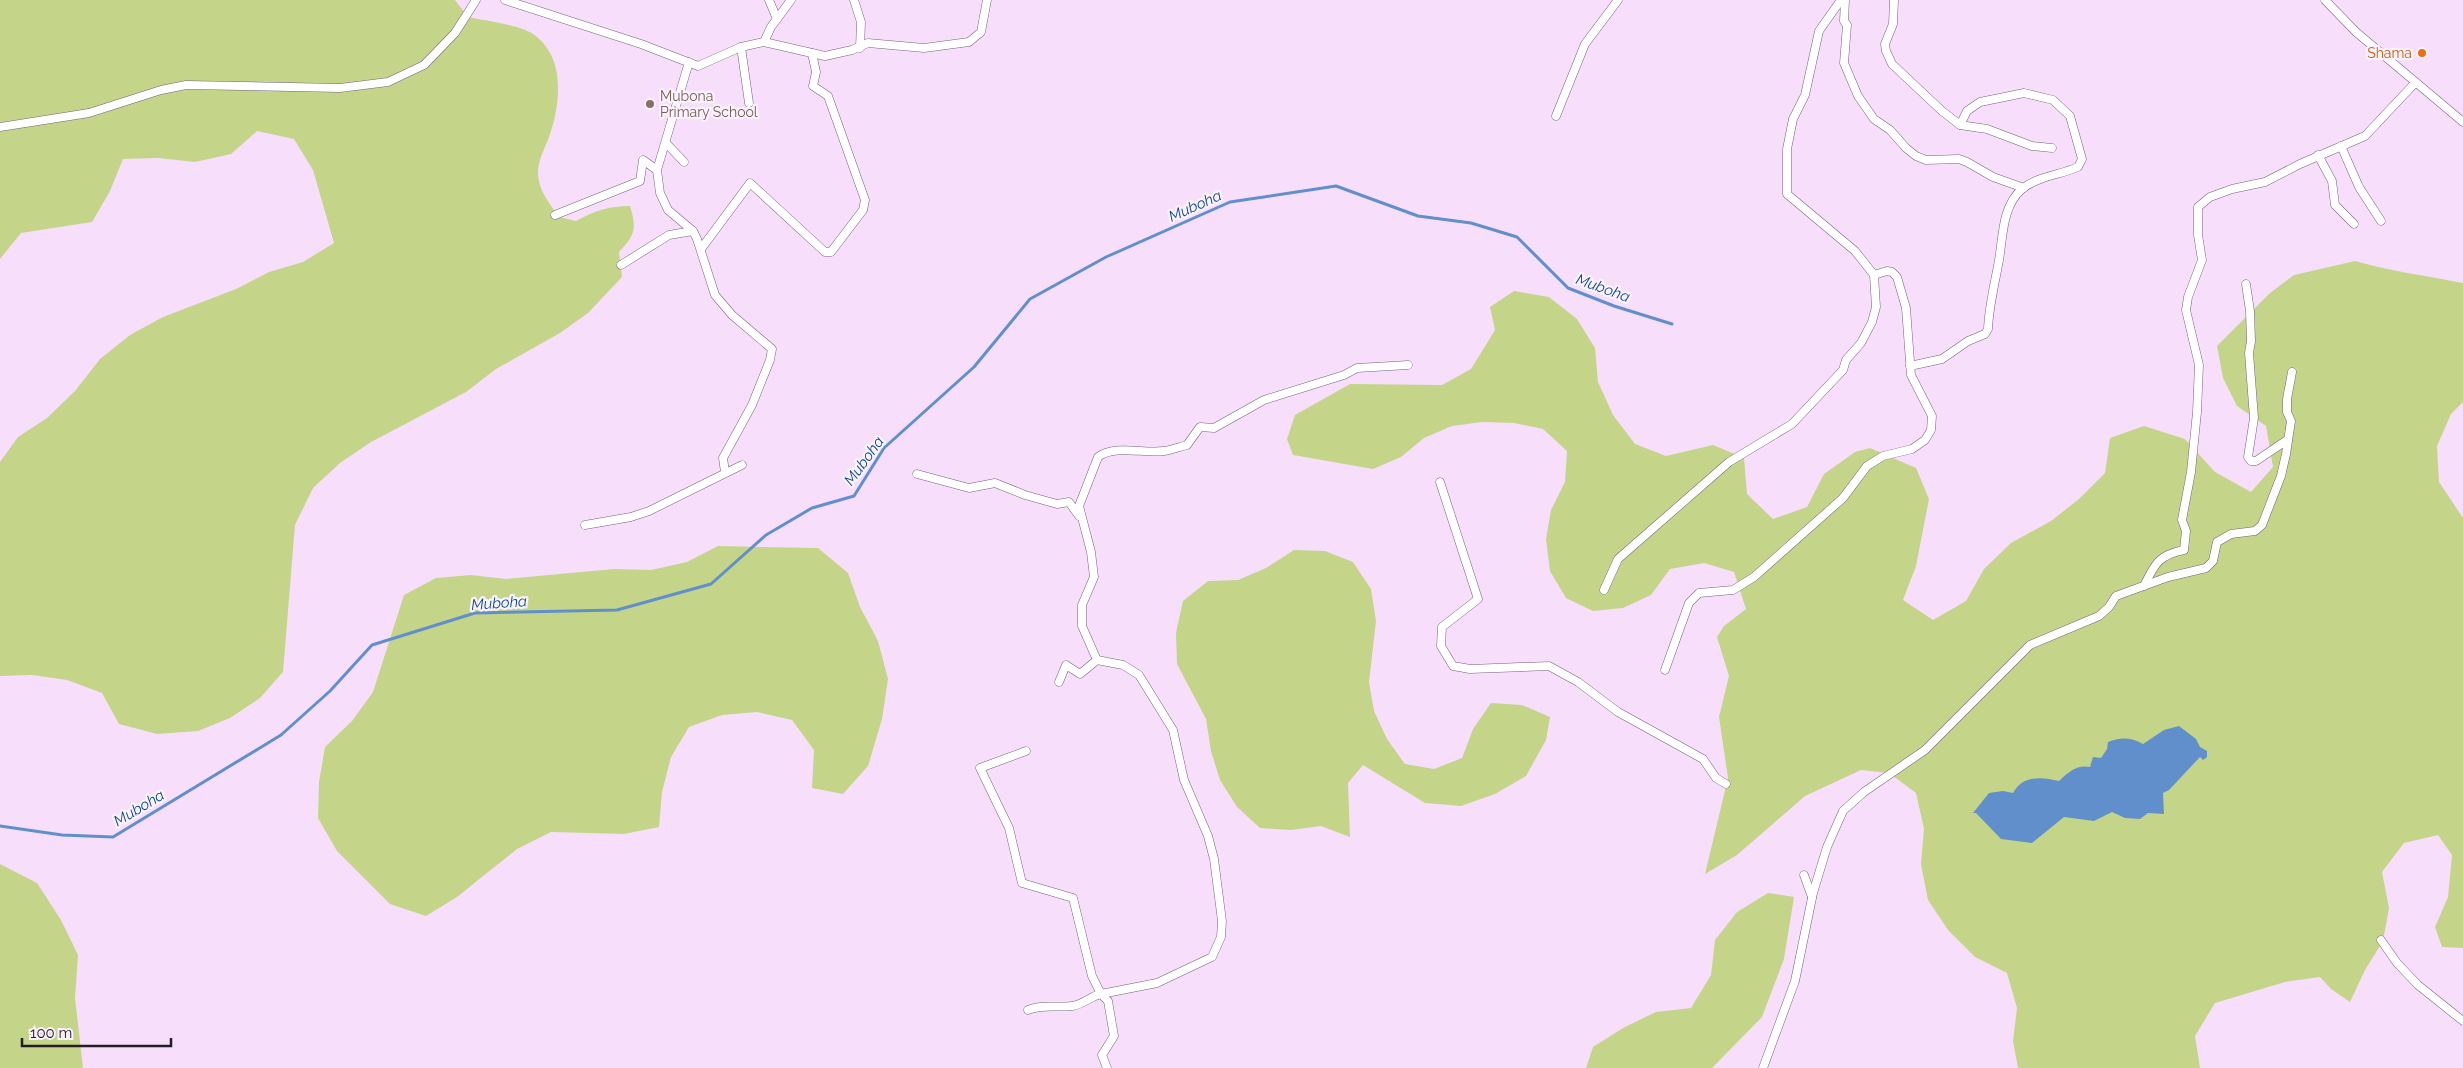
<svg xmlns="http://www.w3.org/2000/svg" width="2463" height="1068" font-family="Raleway,sans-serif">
<rect width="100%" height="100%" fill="#f7dffc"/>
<g fill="#c4d589">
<path d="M 0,0 L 455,0 L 468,17 C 486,21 524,25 537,37 C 566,61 560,106 549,137 C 545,148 538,160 538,173 C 538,190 550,204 559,217 L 576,221 C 594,211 609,206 630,206 C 637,229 635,235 619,252 L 622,277 L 588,313 L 560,333 L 496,369 L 466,392 L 371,442 L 340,463 L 313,488 L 295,525 L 283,672 L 260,698 L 230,718 L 198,731 L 157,734 L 119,724 L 102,693 L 67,680 L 32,675 L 0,676 L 0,462 L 18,437 L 47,418 L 75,391 L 100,359 L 130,335 L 163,317 L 236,289 L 269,272 L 303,262 L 334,243 L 313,170 L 294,139 L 257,131 L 231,154 L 195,162 L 158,158 L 123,159 L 110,191 L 92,222 L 21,233 L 0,259 Z"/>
<path d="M 2355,261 C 2390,271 2427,276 2463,283 L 2463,402 L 2451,414 L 2437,446 L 2439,482 L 2463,518 L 2463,948 L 2442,947 L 2435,927 L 2448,897 L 2452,855 L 2438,835 L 2404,843 L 2382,872 L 2389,908 L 2383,941 L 2365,970 L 2350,1002 L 2331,989 L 2320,977 L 2285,982 L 2215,1003 L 2195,1036 L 2200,1068 L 2018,1068 L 2013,1041 L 2017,1008 L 2007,973 L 1975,957 L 1948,930 L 1928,900 L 1921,864 L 1924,829 L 1916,793 L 1889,773 L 1861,770 L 1805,796 L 1737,855 L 1705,874 L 1728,778 L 1719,717 L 1729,676 L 1717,637 L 1724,626 L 1746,609 L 1734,572 L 1704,563 L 1670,569 L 1651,595 L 1623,608 L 1593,611 L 1566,598 L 1550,571 L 1546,539 L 1551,510 L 1565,482 L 1567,451 L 1543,429 L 1514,423 L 1482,422 L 1452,426 L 1424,438 L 1401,457 L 1373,469 L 1293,455 L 1287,439 L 1295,415 L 1350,384 L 1442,385 L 1471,369 L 1495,330 L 1490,307 L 1514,291 L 1549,297 L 1577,319 L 1595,348 L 1598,382 L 1613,415 L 1635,444 L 1666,456 L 1713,445 L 1744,458 L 1747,494 L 1773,519 L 1807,507 L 1824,474 L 1855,452 L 1870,448 L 1916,468 L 1929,499 L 1916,566 L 1903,600 L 1933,620 L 1966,601 L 1984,569 L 2011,543 L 2051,521 L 2079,499 L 2105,473 L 2110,438 L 2144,426 L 2185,439 L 2215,472 L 2251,492 L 2273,467 L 2266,426 L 2237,406 L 2223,378 L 2217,346 L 2270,293 L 2294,275 Z"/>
<path d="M 718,546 L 818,548 L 848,573 L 860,607 L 878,641 L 888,679 L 882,719 L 868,766 L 843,794 L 812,788 L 814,750 L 792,720 L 757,712 L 722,715 L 689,727 L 671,757 L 662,792 L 659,827 L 624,834 L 551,832 L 517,849 L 457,897 L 426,916 L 390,904 L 337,851 L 318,818 L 319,782 L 325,747 L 352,721 L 373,692 L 404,595 L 436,578 L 471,575 L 506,579 L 614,569 L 651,570 L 687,562 Z"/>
<path d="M 1294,550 L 1325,551 L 1353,562 L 1371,589 L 1376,621 L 1369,682 L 1374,711 L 1387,739 L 1405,764 L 1434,769 L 1462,758 L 1473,729 L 1491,703 L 1522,705 L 1550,717 L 1546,740 L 1526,776 L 1495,794 L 1461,806 L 1425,803 L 1363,765 L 1348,783 L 1350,837 L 1321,826 L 1291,830 L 1260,828 L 1237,807 L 1220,780 L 1211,751 L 1206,719 L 1177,664 L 1176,633 L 1183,601 L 1208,581 L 1238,580 L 1266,568 Z"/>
<path d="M 0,864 L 37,883 L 61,920 L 78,955 L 75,998 L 83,1068 L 0,1068 Z"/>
<path d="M 1768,893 L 1794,897 L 1784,959 L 1762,1017 L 1712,1068 L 1586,1068 L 1593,1047 L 1623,1028 L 1656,1012 L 1691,1008 L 1711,975 L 1715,940 L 1737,912 Z"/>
</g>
<path fill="#618fcb" d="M 2179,726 L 2196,739 L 2200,747 L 2207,751 L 2207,757 L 2203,760 L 2200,757 L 2169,790 L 2163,793 L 2164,814 L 2148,813 L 2140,819 L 2125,818 L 2112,812 L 2094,821 L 2064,817 L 2032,843 L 2001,839 L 1976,813 L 1973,813 L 1989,793 L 2003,791 L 2013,793 C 2023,775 2041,777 2059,781 C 2067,773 2077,764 2090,767 L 2093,757 L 2101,758 L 2107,749 L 2108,742 C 2120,737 2131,737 2143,744 L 2164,730 Z"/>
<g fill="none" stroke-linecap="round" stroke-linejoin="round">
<path stroke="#618fcb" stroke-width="3" d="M 0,826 L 62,835 L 113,837 L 281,735 L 330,691 L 372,645 L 475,613 L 617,610 L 711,584 L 766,535 L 812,508 L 854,496 L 884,448 L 974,367 L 1030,299 L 1106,257 L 1230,202 L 1336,186 L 1418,216 L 1471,223 L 1517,237 L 1568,288 L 1614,306 L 1672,324"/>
<g stroke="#76617a" stroke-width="9">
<g id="minor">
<path d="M 505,0 L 641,44 L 698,66 L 741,47 L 764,42 L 825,56 L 852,50 L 868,43 L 924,48 L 969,42 L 981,32 L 987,0"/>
<path d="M 769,0 L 777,19"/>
<path d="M 854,0 L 861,22 L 860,48"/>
<path d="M 1845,0 L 1844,21 L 1847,25 L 1844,63 L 1858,96 L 1874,119 L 1890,130 L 1906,148 L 1916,156 L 1926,160 L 1959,159 L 1967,162 L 1993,177 L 2024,188"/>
<path d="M 1894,0 L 1893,24 L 1885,44 L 1886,51 L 1892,64 L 1942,111 L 1960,125 L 1987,129 L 2032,146 L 2052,148"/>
<path d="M 2325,0 L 2356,32 L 2463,122"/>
<path d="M 764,42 L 771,27 L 791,0"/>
<path d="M 741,47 L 749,103"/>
<path d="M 689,62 L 657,170 L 660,193 L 668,210 L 693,231 L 697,239 L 715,295 L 732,315 L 772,349 L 770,360 L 752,405 L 723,458 L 725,472"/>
<path d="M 1556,116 L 1585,44 L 1618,0"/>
<path d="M 0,127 L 89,113 L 161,90 L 186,85 L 340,88 L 388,82 L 424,65 L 455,33 L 476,0"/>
<path d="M 666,143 L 684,162"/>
<path d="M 2341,146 L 2359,187 L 2381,221"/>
<path d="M 2318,155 L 2332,181 L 2335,205 L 2354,224"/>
<path d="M 555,215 L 640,181 L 643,160 L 657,170"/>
<path d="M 701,249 L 750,183 L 825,252 L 831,252 L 863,210 L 865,200 L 828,96 L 813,86 L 816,72 L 812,53"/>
<path d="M 621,265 L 669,235 L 693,231"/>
<path d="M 2246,284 L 2250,311 L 2251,341 L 2249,353 L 2254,418 L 2248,457 L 2251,461 L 2256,461 L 2287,440"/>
<path d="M 1910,366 L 1942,359 L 1968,341 L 1985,334 L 1988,329 C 1989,305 1995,283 1999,260 C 2003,237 2002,206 2022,189 C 2038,176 2060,175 2078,167 L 2082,159 L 2070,116 L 2053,100 L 2024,93 L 1980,102 L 1967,111 L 1960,125"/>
<path d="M 917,474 L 969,488 L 995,483 L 1025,495 L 1057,504 L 1069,502 L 1079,516"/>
<path d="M 1440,482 L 1478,599 L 1442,627 L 1441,646 L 1453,666 L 1470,669 L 1549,666 L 1578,682 L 1618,712 L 1703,759 L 1716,778 L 1726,784"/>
<path d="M 585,525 L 631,517 L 649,511 L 742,465"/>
<path d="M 2144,586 C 2155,563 2159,555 2184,550 L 2186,531 L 2182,520 L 2191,472 L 2197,412 L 2199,365 L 2186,310 L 2188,297 L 2202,260 L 2198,235 L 2198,207 L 2210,197 L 2232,189 L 2265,182 L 2300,164 L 2365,136 L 2415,83"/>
<path d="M 1604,590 L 1618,559 L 1729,462 L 1792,424 L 1843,370 L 1846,360 L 1861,343 L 1872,322 L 1876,307 L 1874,275 L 1855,251 L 1787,194 L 1787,149 L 1793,119 L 1805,95 L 1819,31 L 1841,0"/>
<path d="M 1097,660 L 1082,626 L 1082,605 L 1094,577 L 1091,552 L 1079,506 L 1098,457 C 1114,444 1144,454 1164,451 C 1171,450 1179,447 1187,445 L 1200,427 L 1214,428 L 1264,400 L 1344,375 L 1357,368 L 1408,365"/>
<path d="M 1665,670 L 1689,603 L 1699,593 L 1733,590 L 1754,577 L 1843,498 L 1867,466 L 1883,456 L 1912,449 L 1925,440 L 1931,430 L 1932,416 L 1911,375 L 1906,308 L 1897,277 L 1892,272 L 1887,271 L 1874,275"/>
<path d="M 1059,682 L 1066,665 L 1080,674 L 1097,660 L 1123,665 L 1139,675 L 1173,730 L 1184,780 L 1208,836 L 1214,859 L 1222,921 L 1221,937 L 1212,957 L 1157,983 L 1101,994 L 1108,1001 L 1114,1036 L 1102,1055 L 1107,1068"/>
<path d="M 1026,751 L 980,768 L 1009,828 L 1022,883 L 1073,898 L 1092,976 L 1101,994 C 1091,996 1082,1005 1072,1006 C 1056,1008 1043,1004 1028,1010"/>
<path d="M 1804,875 L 1812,897"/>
<path d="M 2381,940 L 2397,963 L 2418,985 L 2463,1021"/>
<path d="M 1763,1068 L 1795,981 L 1813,893 L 1827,847 L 1843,811 L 1864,792 L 1925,750 L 2030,645 L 2099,616 L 2109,607 L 2116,596 L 2168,577 L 2206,568 L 2213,561 L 2217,542 L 2231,534 L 2255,531 L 2262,525 L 2281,476 L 2286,454 L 2291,421 L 2287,412 L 2287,399 L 2292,372"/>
</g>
</g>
<use href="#minor" stroke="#fff" stroke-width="8"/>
</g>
<circle fill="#e8710a" stroke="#fcf2fe" stroke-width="2" cx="2422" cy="53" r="5"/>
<circle fill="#8d6e63" stroke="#fcf2fe" stroke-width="2" cx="650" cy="104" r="5"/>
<g text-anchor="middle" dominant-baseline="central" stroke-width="4.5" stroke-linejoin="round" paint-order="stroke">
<g font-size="14" fill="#c56008" stroke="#fcf2fe" text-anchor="end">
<text x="2412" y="53">Shama</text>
</g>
<g font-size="14" fill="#785e54" stroke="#fcf2fe" text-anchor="start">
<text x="660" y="96">Mubona<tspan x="660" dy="16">Primary School</tspan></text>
</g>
<g font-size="15" font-style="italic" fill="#094a92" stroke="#fcf2fe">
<text transform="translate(1195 206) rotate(-24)">Muboha</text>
<text transform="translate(1603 288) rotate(20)">Muboha</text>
<text transform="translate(864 461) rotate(-54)">Muboha</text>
<text transform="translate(499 603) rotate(-4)">Muboha</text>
<text transform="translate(139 808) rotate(-31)">Muboha</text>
</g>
</g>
<path d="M22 1038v8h149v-8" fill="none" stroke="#241c26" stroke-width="2.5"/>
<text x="30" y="1038" font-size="15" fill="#241c26" stroke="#fcf2fe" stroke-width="4" paint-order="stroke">100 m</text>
</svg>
